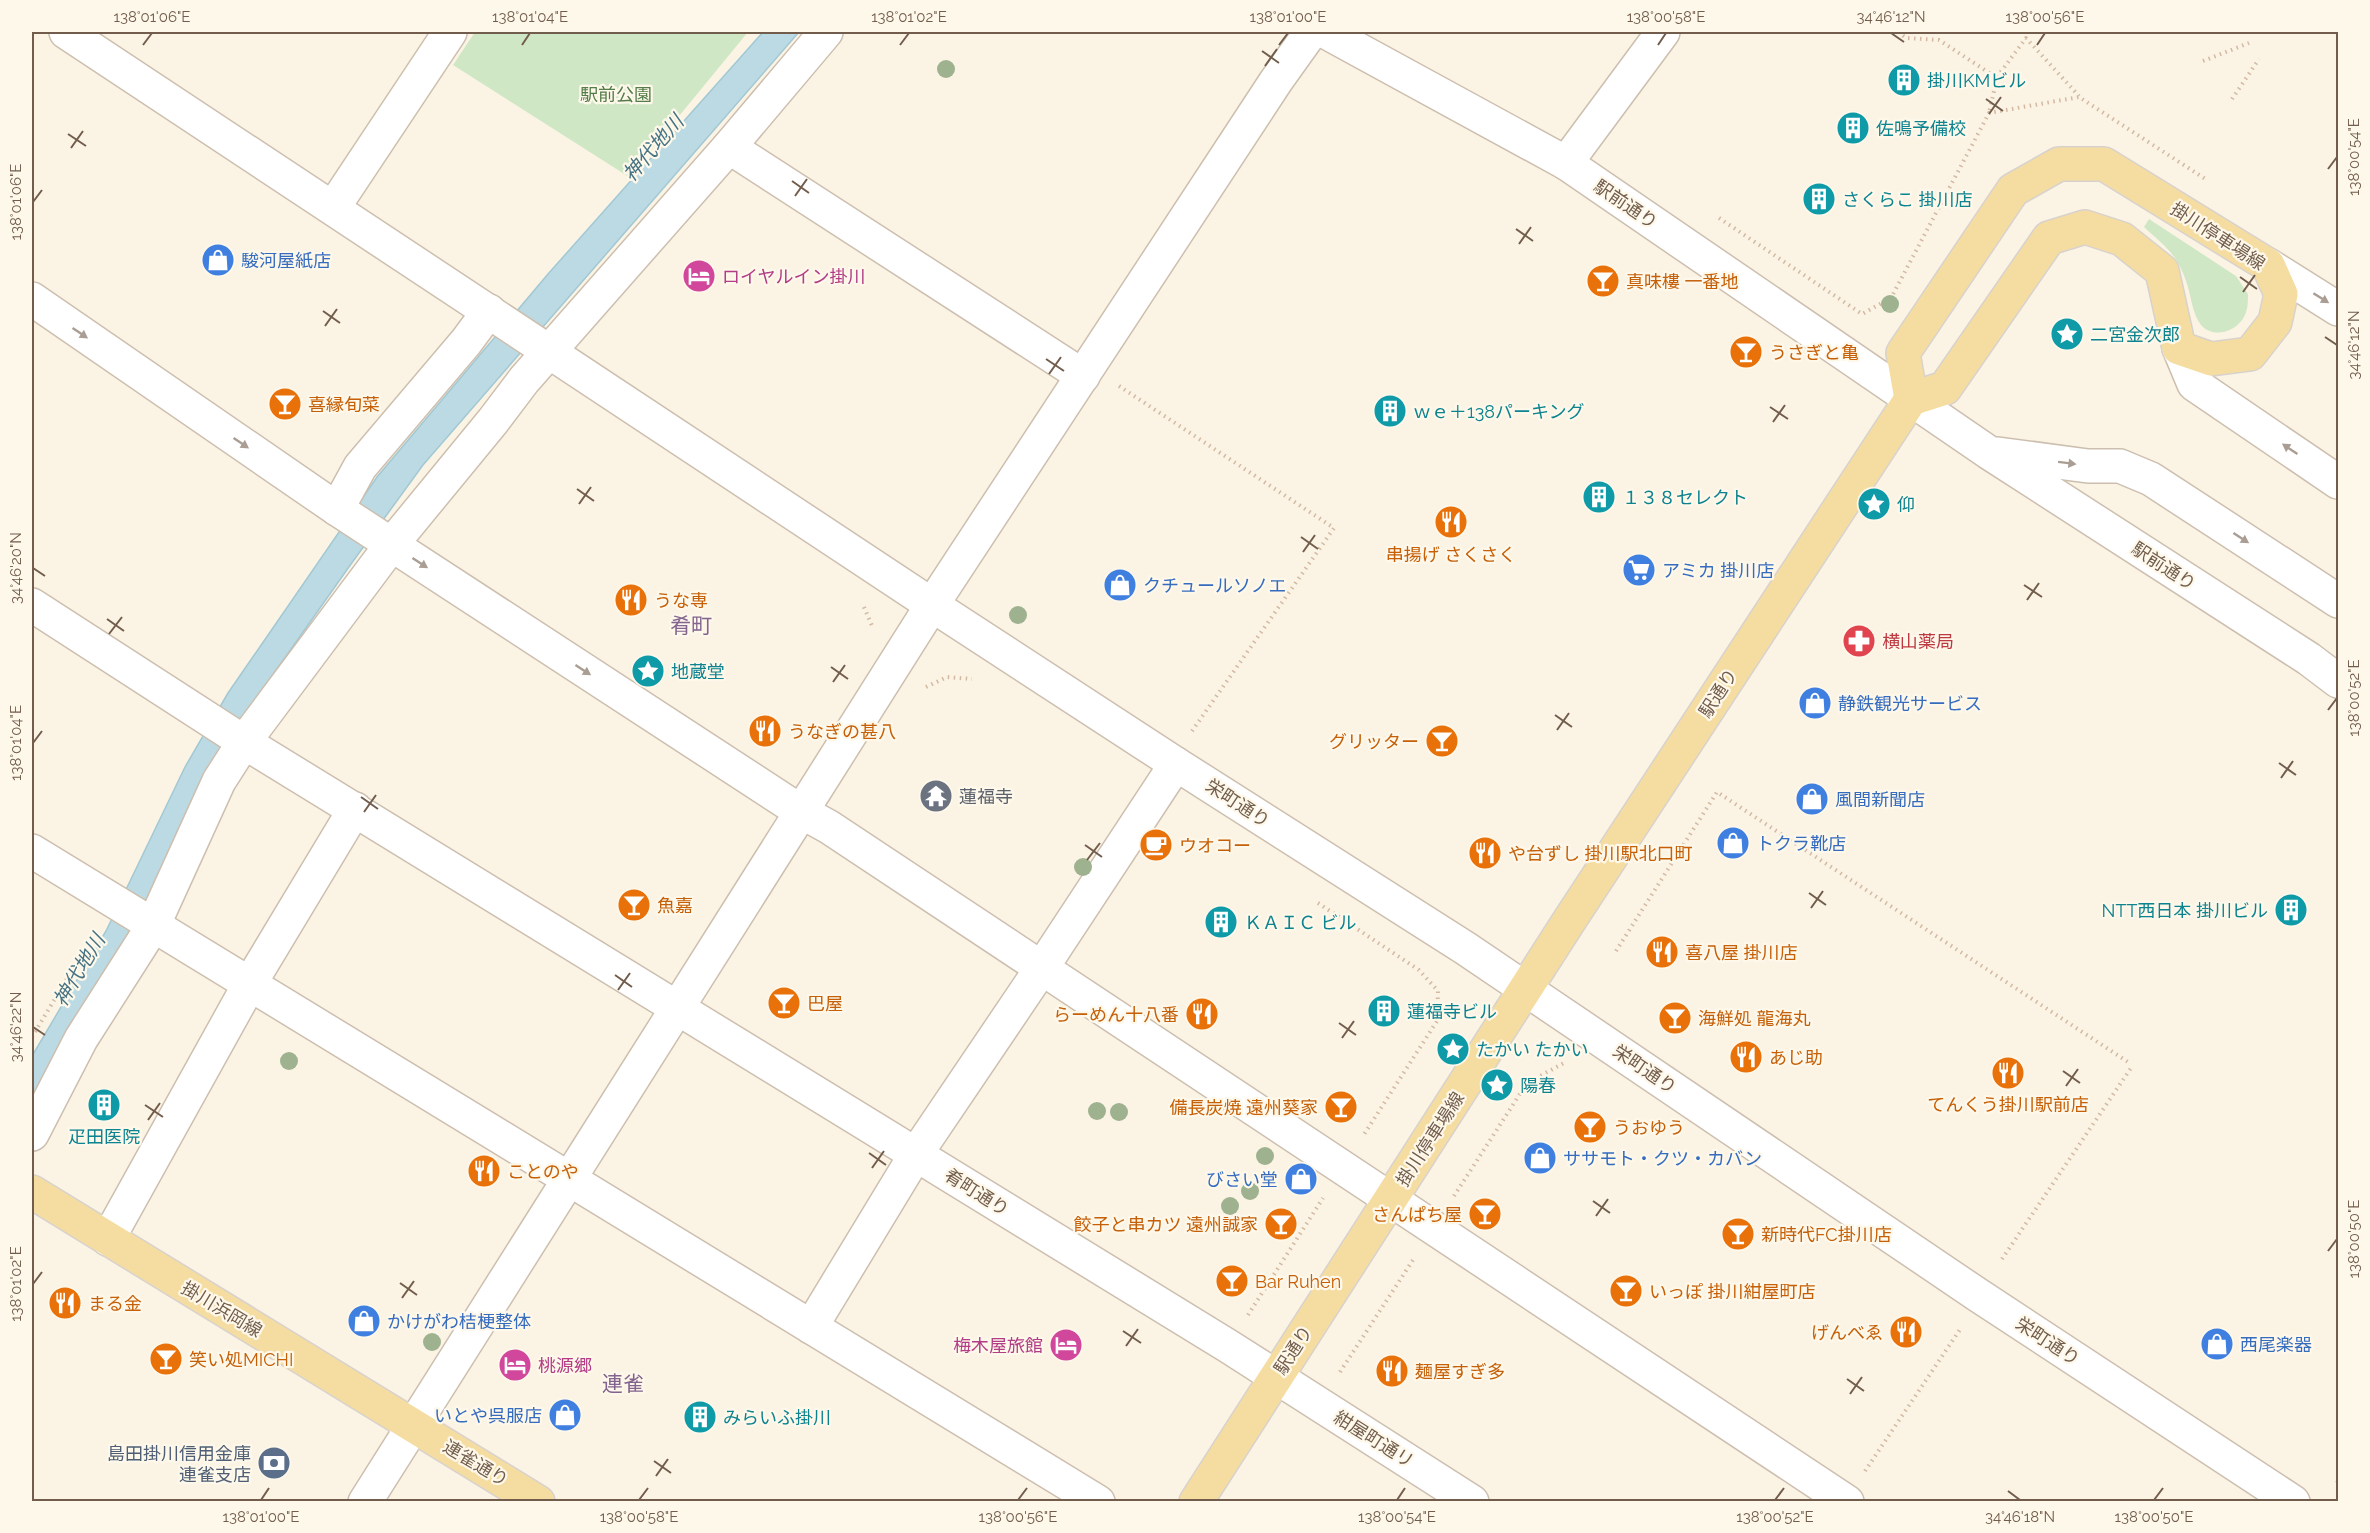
<svg xmlns="http://www.w3.org/2000/svg" width="2370" height="1533" font-family="Raleway,'Noto Sans JP',sans-serif">
<rect width="100%" height="100%" fill="#fbf4e5"/>
<g fill="#d0e7c5">
<path d="M 475,32 L 748,32 L 629,177 L 453,65 Z"/>
<path d="M 2149,219 L 2236,276 L 2248,294 C 2248,302 2248,310 2244,317 C 2236,332 2213,339 2201,325 C 2192,314 2191,294 2186,281 C 2176,252 2164,246 2144,227 Z"/>
</g>
<path fill="#bbdae3" stroke="#a2c8d4" stroke-width="1.5" d="M 763,32 L 799,32 L 423,465 L 351,564 L 253,703 L 154,895 L 32,1108 L 32,1056 L 106,931 L 185,767 L 228,693 L 377,477 L 548,274 Z"/>
<g fill="none" stroke-linecap="round" stroke-linejoin="round">
<g stroke="#cdbfaf" stroke-width="36">
<g id="minor">
<path d="M 66,32 L 932,605 L 1176,764 L 1465,948 L 1978,1295 L 2293,1502"/>
<path d="M 1326,32 L 1566,163 L 1988,452 L 2309,659 L 2338,681"/>
<path d="M 729,147 L 1083,376"/>
<path d="M 1566,163 L 1663,32"/>
<path d="M 333,208 L 450,32"/>
<path d="M 2268,265 L 2338,309"/>
<path d="M 32,299 L 337,509 L 800,811 L 829,827 L 1847,1502"/>
<path d="M 2179,348 L 2194,384 L 2338,482"/>
<path d="M 1998,454 L 2088,466 L 2120,466 L 2151,479 L 2338,601"/>
<path d="M 337,509 L 360,467 L 466,342 L 489,311"/>
<path d="M 32,605 L 244,742 L 1228,1346 L 1472,1502"/>
<path d="M 32,851 L 1098,1502"/>
<path d="M 32,1134 L 81,1039 L 153,926 L 219,781 L 244,742 L 392,544 L 493,421 L 524,380 L 729,147 L 826,32"/>
<path d="M 108,1239 L 249,985 L 355,809"/>
<path d="M 811,1327 L 916,1154 L 1041,969 L 1176,764"/>
<path d="M 365,1502 L 932,605 L 1276,81 L 1311,32"/>
</g>
</g>
<g stroke="#d8d2cd" stroke-width="36">
<g id="major">
<path d="M 2059,164 L 2104,164 L 2268,265 L 2281,294 L 2275,322 L 2250,354 L 2211,359 L 2179,348 L 2162,271 L 2122,239 L 2085,227 L 2049,238 L 1945,388 L 1911,399 L 1903,353 L 2013,190 Z"/>
<path d="M 32,1192 L 538,1502"/>
<path d="M 1196,1502 L 1569,921 L 1911,399"/>
</g>
</g>
<g stroke="#d3b9a2" stroke-width="4" stroke-dasharray="1.5 4.5" stroke-linecap="butt">
<path d="M 1898,32 L 1906,38 L 1939,40 L 1997,78 L 1989,113"/>
<path d="M 2203,61 L 2249,43"/>
<path d="M 1997,77 L 2026,38 L 2079,96"/>
<path d="M 2232,99 L 2259,59"/>
<path d="M 1719,218 L 1862,314 L 1891,298 L 1989,113 L 2079,97 L 2207,180"/>
<path d="M 1119,386 L 1334,528 L 1192,731"/>
<path d="M 864,607 L 873,628"/>
<path d="M 926,687 L 947,677 L 972,679"/>
<path d="M 1318,903 L 1419,970 L 1438,991 L 1437,1021 L 1363,1136"/>
<path d="M 1616,951 L 1717,792 L 2128,1062"/>
<path d="M 32,1037 L 95,932"/>
<path d="M 1454,1196 L 1527,1083 L 1564,1063"/>
<path d="M 2002,1259 L 2131,1068"/>
<path d="M 1248,1315 L 1323,1198"/>
<path d="M 1340,1372 L 1413,1260"/>
<path d="M 1865,1471 L 1961,1328"/>
<path d="M 2337,1483 L 2338,1481"/>
</g>
<use href="#minor" stroke="#fff" stroke-width="33"/>
<use href="#major" stroke="#f5dda2" stroke-width="33"/>
</g>
<g fill="#9fb28f">
<circle cx="946" cy="69" r="9"/>
<circle cx="1890" cy="304" r="9"/>
<circle cx="1018" cy="615" r="9"/>
<circle cx="1083" cy="867" r="9"/>
<circle cx="289" cy="1061" r="9"/>
<circle cx="1097" cy="1111" r="9"/>
<circle cx="1119" cy="1112" r="9"/>
<circle cx="1265" cy="1156" r="9"/>
<circle cx="1250" cy="1191" r="9"/>
<circle cx="1230" cy="1206" r="9"/>
<circle cx="432" cy="1342" r="9"/>
</g>
<defs><path id="oneway-solid" d="M-6-.8H1V-3.2L6.5 0L1 3.2V.8H-6Z" transform="scale(1.5)"/></defs>
<g fill="#aa9e94">
<use href="#oneway-solid" transform="translate(2321 298) rotate(32)"/>
<use href="#oneway-solid" transform="translate(80 333) rotate(34)"/>
<use href="#oneway-solid" transform="translate(241 443) rotate(34)"/>
<use href="#oneway-solid" transform="translate(2290 449) rotate(-146)"/>
<use href="#oneway-solid" transform="translate(2067 463) rotate(7)"/>
<use href="#oneway-solid" transform="translate(2241 538) rotate(33)"/>
<use href="#oneway-solid" transform="translate(420 563) rotate(33)"/>
<use href="#oneway-solid" transform="translate(583 670) rotate(33)"/>
</g>
<path fill="none" stroke="#725d4c" stroke-width="2" d="M 1891,33 L 1904,42M 143,45 L 152,33M 522,45 L 530,33M 900,45 L 909,33M 1279,45 L 1288,33M 1658,45 L 1666,33M 2037,45 L 2045,33M 1262,51 L 1279,63M 1265,66 L 1277,49M 1986,99 L 2003,111M 1989,114 L 2001,97M 68,134 L 86,146M 71,148 L 83,131M 2328,169 L 2337,157M 792,181 L 809,193M 795,196 L 807,179M 33,202 L 42,190M 1516,229 L 1533,241M 1519,244 L 1531,227M 2240,277 L 2257,289M 2243,292 L 2255,275M 323,311 L 340,323M 325,326 L 337,309M 2325,337 L 2337,345M 1046,359 L 1064,371M 1049,374 L 1061,357M 1770,407 L 1788,419M 1773,422 L 1785,405M 577,489 L 594,501M 579,504 L 591,487M 1301,537 L 1318,549M 1303,552 L 1315,535M 33,568 L 45,576M 2024,585 L 2042,597M 2027,600 L 2039,583M 107,619 L 124,631M 109,634 L 122,617M 831,667 L 848,679M 833,682 L 845,665M 2328,710 L 2337,698M 1555,715 L 1572,727M 1557,730 L 1569,713M 33,743 L 42,731M 2279,763 L 2296,775M 2281,778 L 2293,761M 361,797 L 378,809M 364,812 L 376,795M 1085,845 L 1102,857M 1087,860 L 1100,843M 1809,893 L 1826,905M 1811,908 L 1823,891M 615,975 L 632,987M 618,990 L 630,973M 1339,1023 L 1356,1035M 33,1027 L 45,1035M 1342,1038 L 1354,1021M 2063,1071 L 2080,1083M 2066,1086 L 2078,1069M 145,1105 L 163,1117M 148,1120 L 160,1103M 869,1153 L 886,1165M 872,1168 L 884,1151M 1593,1201 L 1610,1213M 1596,1216 L 1608,1199M 2328,1251 L 2337,1239M 400,1283 L 417,1295M 33,1284 L 42,1272M 402,1298 L 414,1281M 1123,1331 L 1141,1343M 1126,1346 L 1138,1329M 1847,1379 L 1864,1391M 1850,1394 L 1862,1377M 654,1461 L 671,1473M 656,1476 L 668,1459M 2008,1491 L 2020,1500M 261,1500 L 269,1488M 639,1500 L 648,1488M 1018,1500 L 1027,1488M 1397,1500 L 1405,1488M 1775,1500 L 1784,1488M 2154,1500 L 2163,1488"/>
<defs>
<g id="building-disc" transform="scale(1.725)"><circle r="9.5" fill="#0f9aa8" stroke="#fef8eb"/><path d="M-4-6H4V6H1V3H-1V6H-4ZM-2.5-4.3h1.7v1.8h-1.7ZM.8-4.3h1.7v1.8H.8ZM-2.5-1h1.7V.8h-1.7ZM.8-1h1.7V.8H.8Z" fill="#fff"/></g>
<g id="shop-disc" transform="scale(1.725)"><circle r="9.5" fill="#3f7fe0" stroke="#fef8eb"/><path d="M-5-2.5h2.3a2.7 3.5 0 0 1 5.4 0H5L5.5 6h-11ZM-1.5-2.5h3a1.5 2.3 0 0 0-3 0Z" fill="#fff"/></g>
<g id="hotel-disc" transform="scale(1.725)"><circle r="9.5" fill="#d1479c" stroke="#fef8eb"/><path d="M-6-4.5h1.5V1H6V5H4.5V3h-9V5H-6ZM-4 0a1.8 1.8 0 1 1 3.6 0ZM.5 0V-2.5h3Q6-2.5 6 0Z" fill="#fff"/></g>
<g id="bar-disc" transform="scale(1.725)"><circle r="9.5" fill="#e8710a" stroke="#fef8eb"/><path d="M-6-5H6L.8 .8V4.5H3.5V6h-7V4.5H-.8V.8Z" fill="#fff"/></g>
<g id="sight-disc" transform="scale(1.725)"><circle r="9.5" fill="#0f9aa8" stroke="#fef8eb"/><path d="M0-6L1.8-2.2L6-1.7L2.9 1.2L3.7 5.4L0 3.3L-3.7 5.4L-2.9 1.2L-6-1.7L-1.8-2.2Z" fill="#fff"/></g>
<g id="restaurant-disc" transform="scale(1.725)"><circle r="9.5" fill="#e8710a" stroke="#fef8eb"/><path d="M-5-6h1v4h1v-4h1v4h1v-4h1v5L-1.5 .5V6h-2V.5L-5-1ZM5-6V6H3V1.5H1.5Q1.5-4 5-6Z" fill="#fff"/></g>
<g id="supermarket-disc" transform="scale(1.725)"><circle r="9.5" fill="#3f7fe0" stroke="#fef8eb"/><path d="M-6-5.5h2.5l.6 2H6L4.5 2H-2.5L-4.4-4H-6ZM-1.5 3.2a1.3 1.3 0 1 0 .1 0ZM3 3.2a1.3 1.3 0 1 0 .1 0Z" fill="#fff"/></g>
<g id="pharmacy-disc" transform="scale(1.725)"><circle r="9.5" fill="#e0444e" stroke="#fef8eb"/><path d="M-2-6h4v4h4v4h-4v4h-4v-4h-4v-4h4Z" fill="#fff"/></g>
<g id="temple-disc" transform="scale(1.725)"><circle r="9.5" fill="#6b7280" stroke="#fef8eb"/><path d="M0-6L5-2H3V0L6.5 2.5H4V6H1.5V3h-3V6H-4V2.5H-6.5L-3 0V-2H-5Z" fill="#fff"/></g>
<g id="cafe-disc" transform="scale(1.725)"><circle r="9.5" fill="#e8710a" stroke="#fef8eb"/><path d="M-5.5-4.5H6V0H3Q3 3.5 0 3.5H-2.5Q-5.5 3.5-5.5 0ZM3-3.2v2h1.7v-2ZM-6 4.5H4V6H-6Z" fill="#fff"/></g>
<g id="bank-disc" transform="scale(1.725)"><circle r="9.5" fill="#5c6f8a" stroke="#fef8eb"/><path d="M-6-4H6V4H-6ZM0-2.3a2.3 2.3 0 1 0 0 4.6a2.3 2.3 0 1 0 0-4.6Z" fill="#fff"/></g>
</defs>
<g fill-rule="evenodd">
<use href="#building-disc" x="1904" y="80"/>
<use href="#building-disc" x="1853" y="128"/>
<use href="#building-disc" x="1819" y="199"/>
<use href="#shop-disc" x="218" y="260"/>
<use href="#hotel-disc" x="699" y="276"/>
<use href="#bar-disc" x="1603" y="281"/>
<use href="#sight-disc" x="2067" y="334"/>
<use href="#bar-disc" x="1746" y="352"/>
<use href="#bar-disc" x="285" y="404"/>
<use href="#building-disc" x="1390" y="411"/>
<use href="#building-disc" x="1599" y="497"/>
<use href="#sight-disc" x="1874" y="504"/>
<use href="#restaurant-disc" x="1451" y="522"/>
<use href="#supermarket-disc" x="1639" y="570"/>
<use href="#shop-disc" x="1120" y="585"/>
<use href="#restaurant-disc" x="631" y="600"/>
<use href="#pharmacy-disc" x="1859" y="641"/>
<use href="#sight-disc" x="648" y="671"/>
<use href="#shop-disc" x="1815" y="703"/>
<use href="#restaurant-disc" x="765" y="731"/>
<use href="#bar-disc" x="1442" y="741"/>
<use href="#temple-disc" x="936" y="796"/>
<use href="#shop-disc" x="1812" y="799"/>
<use href="#shop-disc" x="1733" y="843"/>
<use href="#cafe-disc" x="1156" y="845"/>
<use href="#restaurant-disc" x="1485" y="853"/>
<use href="#bar-disc" x="634" y="905"/>
<use href="#building-disc" x="2291" y="910"/>
<use href="#building-disc" x="1221" y="922"/>
<use href="#restaurant-disc" x="1662" y="952"/>
<use href="#bar-disc" x="784" y="1003"/>
<use href="#building-disc" x="1384" y="1011"/>
<use href="#restaurant-disc" x="1202" y="1014"/>
<use href="#bar-disc" x="1675" y="1018"/>
<use href="#sight-disc" x="1453" y="1049"/>
<use href="#restaurant-disc" x="1746" y="1057"/>
<use href="#restaurant-disc" x="2008" y="1073"/>
<use href="#sight-disc" x="1497" y="1085"/>
<use href="#building-disc" x="104" y="1105"/>
<use href="#bar-disc" x="1341" y="1107"/>
<use href="#bar-disc" x="1590" y="1127"/>
<use href="#shop-disc" x="1540" y="1158"/>
<use href="#restaurant-disc" x="484" y="1171"/>
<use href="#shop-disc" x="1301" y="1179"/>
<use href="#bar-disc" x="1485" y="1214"/>
<use href="#bar-disc" x="1281" y="1224"/>
<use href="#bar-disc" x="1738" y="1234"/>
<use href="#bar-disc" x="1232" y="1281"/>
<use href="#bar-disc" x="1626" y="1291"/>
<use href="#restaurant-disc" x="65" y="1303"/>
<use href="#shop-disc" x="364" y="1321"/>
<use href="#restaurant-disc" x="1906" y="1332"/>
<use href="#shop-disc" x="2217" y="1344"/>
<use href="#hotel-disc" x="1066" y="1345"/>
<use href="#bar-disc" x="166" y="1359"/>
<use href="#hotel-disc" x="515" y="1365"/>
<use href="#restaurant-disc" x="1392" y="1371"/>
<use href="#shop-disc" x="565" y="1415"/>
<use href="#building-disc" x="700" y="1417"/>
<use href="#bank-disc" x="274" y="1463"/>
</g>
<g text-anchor="middle" dominant-baseline="central" stroke-width="4.5" stroke-linejoin="round" paint-order="stroke">
<g font-size="18" fill="#0d838f" stroke="#fef8eb" text-anchor="start">
<text x="1927" y="80">掛川KMビル</text>
<text x="1876" y="128">佐鳴予備校</text>
<text x="1842" y="199">さくらこ 掛川店</text>
<text x="2090" y="334">二宮金次郎</text>
<text x="1413" y="411">ｗｅ＋138パーキング</text>
<text x="1622" y="497">１３８セレクト</text>
<text x="1897" y="504">仰</text>
<text x="671" y="671">地蔵堂</text>
<text x="2268" y="910" text-anchor="end">NTT西日本 掛川ビル</text>
<text x="1244" y="922">ＫＡＩＣ ビル</text>
<text x="1407" y="1011">蓮福寺ビル</text>
<text x="1476" y="1049">たかい たかい</text>
<text x="1520" y="1085">陽春</text>
<text x="104" y="1136" text-anchor="middle">疋田医院</text>
<text x="723" y="1417">みらいふ掛川</text>
</g>
<g font-size="18" fill="#547c48" stroke="#fef8eb">
<text x="616" y="94">駅前公園</text>
</g>
<g font-size="18" fill="#725d4c" stroke="#fef8eb">
<text transform="translate(1626 204) rotate(34)">駅前通り</text>
<text transform="translate(2218 236) rotate(33)">掛川停車場線</text>
<text transform="translate(2164 566) rotate(33)">駅前通り</text>
<text transform="translate(1718 693) rotate(-57)">駅通り</text>
<text transform="translate(1238 803) rotate(33)">栄町通り</text>
<text transform="translate(1645 1069) rotate(34)">栄町通り</text>
<text transform="translate(1430 1139) rotate(-57)">掛川停車場線</text>
<text transform="translate(977 1192) rotate(32)">肴町通り</text>
<text transform="translate(222 1309) rotate(31)">掛川浜岡線</text>
<text transform="translate(2048 1341) rotate(33)">栄町通り</text>
<text transform="translate(1293 1350) rotate(-57)">駅通り</text>
<text transform="translate(1374 1439) rotate(32)">紺屋町通リ</text>
<text transform="translate(476 1463) rotate(31)">連雀通り</text>
</g>
<g font-size="18" fill="#366cbe" stroke="#fef8eb" text-anchor="start">
<text x="241" y="260">駿河屋紙店</text>
<text x="1662" y="570">アミカ 掛川店</text>
<text x="1143" y="585">クチュールソノエ</text>
<text x="1838" y="703">静鉄観光サービス</text>
<text x="1835" y="799">風間新聞店</text>
<text x="1756" y="843">トクラ靴店</text>
<text x="1563" y="1158">ササモト・クツ・カバン</text>
<text x="1278" y="1179" text-anchor="end">びさい堂</text>
<text x="387" y="1321">かけがわ桔梗整体</text>
<text x="2240" y="1344">西尾楽器</text>
<text x="542" y="1415" text-anchor="end">いとや呉服店</text>
</g>
<g font-size="18" fill="#b23c85" stroke="#fef8eb" text-anchor="start">
<text x="722" y="276">ロイヤルイン掛川</text>
<text x="1043" y="1345" text-anchor="end">梅木屋旅館</text>
<text x="538" y="1365">桃源郷</text>
</g>
<g font-size="18" fill="#c56008" stroke="#fef8eb" text-anchor="start">
<text x="1626" y="281">真味樓 一番地</text>
<text x="1769" y="352">うさぎと亀</text>
<text x="308" y="404">喜縁旬菜</text>
<text x="1451" y="554" text-anchor="middle">串揚げ さくさく</text>
<text x="654" y="600">うな専</text>
<text x="788" y="731">うなぎの甚八</text>
<text x="1419" y="741" text-anchor="end">グリッター</text>
<text x="1179" y="845">ウオコー</text>
<text x="1508" y="853">や台ずし 掛川駅北口町</text>
<text x="657" y="905">魚嘉</text>
<text x="1685" y="952">喜八屋 掛川店</text>
<text x="807" y="1003">巴屋</text>
<text x="1179" y="1014" text-anchor="end">らーめん十八番</text>
<text x="1698" y="1018">海鮮処 龍海丸</text>
<text x="1769" y="1057">あじ助</text>
<text x="2008" y="1104" text-anchor="middle">てんくう掛川駅前店</text>
<text x="1318" y="1107" text-anchor="end">備長炭焼 遠州葵家</text>
<text x="1613" y="1127">うおゆう</text>
<text x="507" y="1171">ことのや</text>
<text x="1462" y="1214" text-anchor="end">さんぱち屋</text>
<text x="1258" y="1224" text-anchor="end">餃子と串カツ 遠州誠家</text>
<text x="1761" y="1234">新時代FC掛川店</text>
<text x="1255" y="1281">Bar Ruhen</text>
<text x="1649" y="1291">いっぽ 掛川紺屋町店</text>
<text x="88" y="1303">まる金</text>
<text x="1883" y="1332" text-anchor="end">げんべゑ</text>
<text x="189" y="1359">笑い処MICHI</text>
<text x="1415" y="1371">麺屋すぎ多</text>
</g>
<g font-size="18" fill="#be3a42" stroke="#fef8eb" text-anchor="start">
<text x="1882" y="641">横山薬局</text>
</g>
<g font-size="18" fill="#5b616d" stroke="#fef8eb" text-anchor="start">
<text x="959" y="796">蓮福寺</text>
</g>
<g font-size="18" fill="#4e5e75" stroke="#fef8eb" text-anchor="end">
<text x="251" y="1453">島田掛川信用金庫<tspan x="251" dy="21">連雀支店</tspan></text>
</g>
<g font-size="20" font-style="italic" fill="#477484" stroke="#fef8eb">
<text transform="translate(653 148) rotate(-49)">神代地川</text>
<text transform="translate(79 970) rotate(-59)">神代地川</text>
</g>
<g font-size="21" fill="#83648e" stroke="#fef8eb">
<text x="691" y="625">肴町</text>
<text x="623" y="1383">連雀</text>
</g>
</g>
<rect width="2370" height="1533" fill="none" stroke="#fef8eb" stroke-width="66"/>
<rect x="33" y="33" width="2304" height="1467" fill="none" stroke="#725d4c" stroke-width="2"/>
<g font-size="15" text-anchor="middle" fill="#725d4c">
<text x="152" y="22">138°01'06"E</text>
<text x="530" y="22">138°01'04"E</text>
<text x="909" y="22">138°01'02"E</text>
<text x="1288" y="22">138°01'00"E</text>
<text x="1666" y="22">138°00'58"E</text>
<text x="1891" y="22">34°46'12"N</text>
<text x="2045" y="22">138°00'56"E</text>
<text transform="translate(2354 157) rotate(-90)" y="5">138°00'54"E</text>
<text transform="translate(16 202) rotate(-90)" y="5">138°01'06"E</text>
<text transform="translate(2354 345) rotate(-90)" y="5">34°46'12"N</text>
<text transform="translate(16 568) rotate(-90)" y="5">34°46'20"N</text>
<text transform="translate(2354 698) rotate(-90)" y="5">138°00'52"E</text>
<text transform="translate(16 743) rotate(-90)" y="5">138°01'04"E</text>
<text transform="translate(16 1027) rotate(-90)" y="5">34°46'22"N</text>
<text transform="translate(2354 1239) rotate(-90)" y="5">138°00'50"E</text>
<text transform="translate(16 1284) rotate(-90)" y="5">138°01'02"E</text>
<text x="261" y="1522">138°01'00"E</text>
<text x="639" y="1522">138°00'58"E</text>
<text x="1018" y="1522">138°00'56"E</text>
<text x="1397" y="1522">138°00'54"E</text>
<text x="1775" y="1522">138°00'52"E</text>
<text x="2020" y="1522">34°46'18"N</text>
<text x="2154" y="1522">138°00'50"E</text>
</g>
</svg>
